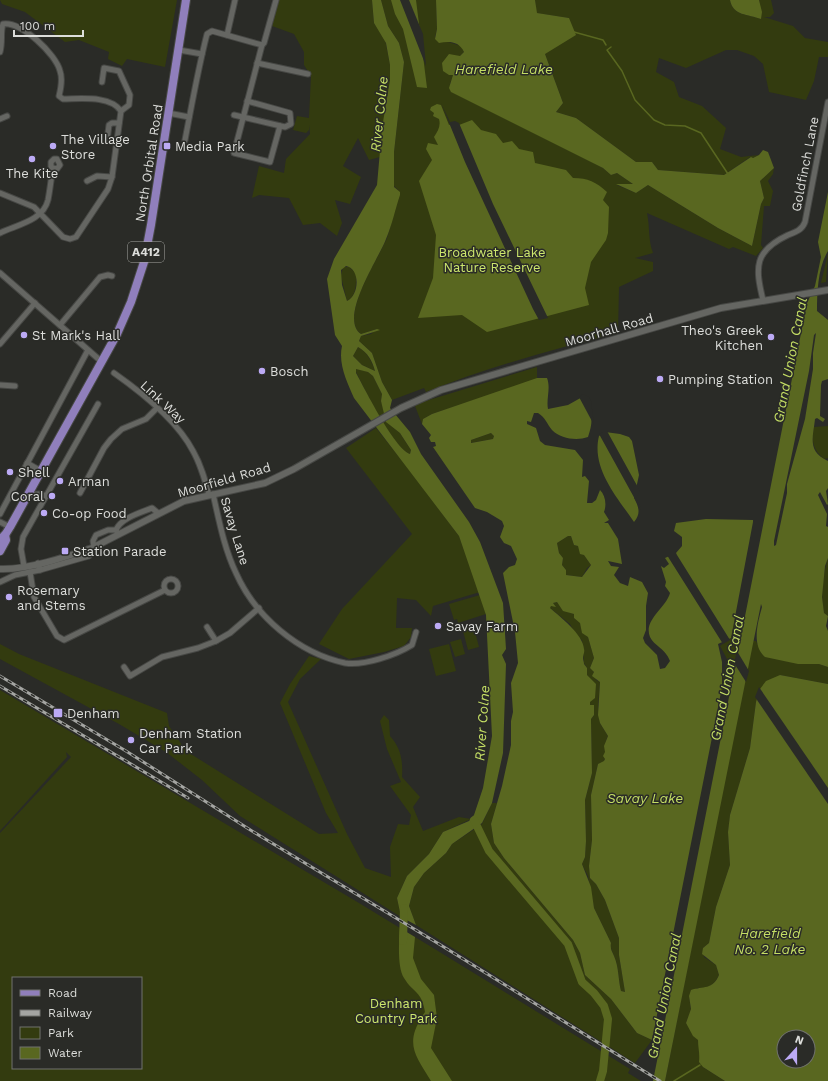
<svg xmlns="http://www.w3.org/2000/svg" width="828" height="1081" font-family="'Work Sans',sans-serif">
<rect width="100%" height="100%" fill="#2a2b27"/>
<g fill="#333b0f" fill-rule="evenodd">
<path d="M 0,0 L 177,0 L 165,67 L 127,59 L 122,66 L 108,59 L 109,52 L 79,40 L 65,42 L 25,12 L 2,4 Z"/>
<path d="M 278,0 L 372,0 L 374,23 L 385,39 L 390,65 L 390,80 L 380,157 L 369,160 L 358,138 L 343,166 L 361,177 L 350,204 L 335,200 L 342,223 L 337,236 L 320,223 L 303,225 L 289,198 L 259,195 L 252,198 L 259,166 L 284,173 L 286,159 L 310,134 L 309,125 L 309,130 L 306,133 L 293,130 L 297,116 L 309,118 L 311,76 L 304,65 L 304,52 L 294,34 L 272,26 Z"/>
<path d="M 381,0 L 436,0 L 437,29 L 435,37 L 443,42 L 445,41 L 461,46 L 464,52 L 460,56 L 450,84 L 603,168 L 611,175 L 617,173 L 633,184 L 617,185 L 636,193 L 648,185 L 718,228 L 752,246 L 761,204 L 764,198 L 760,181 L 774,168 L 773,174 L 768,181 L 773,191 L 770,206 L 764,206 L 761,245 L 763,248 L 756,256 L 733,247 L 729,249 L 647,213 C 650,227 648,240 653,253 L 635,258 L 653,262 L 653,271 L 619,287 L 618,333 C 554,349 488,367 426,392 L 424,388 L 392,400 L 382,382 L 372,353 L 359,341 L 361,336 L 371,334 L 377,329 L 361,334 C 338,318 379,257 387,238 C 392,223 395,207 398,190 L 394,186 L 394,152 L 404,62 L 399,43 L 388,26 Z"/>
<path d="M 535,0 L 730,0 C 733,16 748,14 761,19 L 759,0 L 771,0 L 774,13 L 770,17 L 764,17 L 793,26 L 805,38 L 828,42 L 828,57 L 819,57 L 814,81 L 806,100 L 769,92 L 763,64 L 754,56 L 737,50 L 726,50 L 686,68 L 659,58 L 656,72 L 674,82 L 679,97 L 702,106 L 726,128 L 720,149 L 741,157 L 759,155 L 753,158 L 750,157 L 724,175 L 658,170 L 652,162 L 636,162 L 576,118 L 556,112 L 563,103 L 545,54 L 569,18 L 536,13 Z"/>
<path d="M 828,253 L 826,282 L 821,283 Z"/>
<path d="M 343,267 L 349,267 L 356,273 C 356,283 357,296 347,301 L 341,276 Z"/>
<path d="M 358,347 C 368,353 371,360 375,371 L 362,365 L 353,356 Z"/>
<path d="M 537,367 L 537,378 L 536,380 L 432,414 L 423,419 L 422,424 L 415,406 L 419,403 Z"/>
<path d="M 356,368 L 368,372 L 373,376 L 382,394 L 381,401 L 389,424 L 400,433 L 411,450 L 410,454 C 393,448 365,390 356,372 Z"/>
<path d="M 828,426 L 828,458 L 824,459 C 813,450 811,441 814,427 Z"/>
<path d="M 376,428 L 412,473 L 459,536 L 480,592 L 433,606 L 431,616 L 416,600 L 397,598 L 396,628 L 412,628 L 411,637 L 404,646 L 384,652 L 349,659 L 319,644 L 342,609 L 412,534 L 346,448 Z"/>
<path d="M 491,433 L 494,436 L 493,439 L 470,443 L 471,440 Z"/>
<path d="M 568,536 L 571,536 L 574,545 L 578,546 L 591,565 L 587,568 L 582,577 L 566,575 L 566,570 L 562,565 L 563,558 L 559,553 L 557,543 Z"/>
<path d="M 828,558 L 828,616 L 824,613 C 820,596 823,574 828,558 Z"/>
<path d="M 480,595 L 486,614 L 458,623 L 457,619 L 454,620 L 449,604 Z"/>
<path d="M 557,602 L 563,610 L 574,614 L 574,618 L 580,622 L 583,633 L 588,637 L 594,658 L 590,668 L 593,670 L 596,680 L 600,682 L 598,706 L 600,723 L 608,736 C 603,744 607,753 604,762 L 598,764 L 591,795 L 592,840 L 589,866 L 590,878 L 596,884 L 605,900 L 619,938 L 619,955 L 625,992 L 621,991 C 618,979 619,967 614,956 C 612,951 610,948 611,943 L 594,908 L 588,876 L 582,864 L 585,857 L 586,841 L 585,800 L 592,773 L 591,719 L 594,715 L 590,705 L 589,678 L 587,675 L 587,668 L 584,663 L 582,640 L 576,635 L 570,624 L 550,608 L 550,605 L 555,606 L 553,603 Z"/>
<path d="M 735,618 L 743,629 L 731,687 L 721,691 L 727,659 L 720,646 L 731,638 Z"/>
<path d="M 473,624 L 479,647 L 468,650 L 462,627 Z"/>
<path d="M 461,639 L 465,654 L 455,657 L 450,642 Z"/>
<path d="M 752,641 L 756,641 L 762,654 L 819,664 L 828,667 L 828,684 L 780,675 L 756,702 L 750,748 L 730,815 L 728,832 L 730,865 L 716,907 L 709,943 L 703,948 L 704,957 L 716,965 L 719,975 C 715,984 707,990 697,988 L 689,996 L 691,1010 L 686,1023 L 698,1040 L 703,1067 L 725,1081 L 665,1081 Z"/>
<path d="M 0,644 L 19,654 L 167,713 L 169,726 L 186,751 L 319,834 L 338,833 L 326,813 L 280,703 L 290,684 L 309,656 L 321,659 L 300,679 L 288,702 L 347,834 L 365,868 L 391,877 L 390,847 L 398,824 L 409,825 L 411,815 L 390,786 L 401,782 L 387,749 L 380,721 L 384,715 L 389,720 L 390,736 C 401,748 403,761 402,777 L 420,797 L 413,807 L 423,831 L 459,817 L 471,819 L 443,832 L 429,854 L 407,876 L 397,898 L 401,917 L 240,816 L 202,780 L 166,752 L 119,724 L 0,659 Z"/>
<path d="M 449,644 L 456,671 L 436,676 L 429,649 Z"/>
<path d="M 0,690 L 359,903 L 400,928 L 400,931 L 415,939 L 415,937 L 438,951 L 630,1069 L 628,1073 L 641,1081 L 0,1081 L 0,833 L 71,757 L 66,752 L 67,757 L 0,831 ZM 13,978 L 141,978 L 141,1068 L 13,1068 Z"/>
<path d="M 492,803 L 497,803 L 491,824 L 494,843 L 504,858 L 573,940 L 580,953 L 585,975 L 611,999 L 637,1033 L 652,1040 L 635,1063 L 416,925 L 409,906 L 414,887 L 424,873 L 446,853 L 452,844 L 482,824 Z"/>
</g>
<g fill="#596720" fill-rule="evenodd">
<path d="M 372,0 L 381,0 L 388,26 L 399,43 L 404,62 L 394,152 L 394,187 L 400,192 L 400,195 C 395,210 392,225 386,239 C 379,258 338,318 361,334 L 377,329 L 380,330 L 361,336 L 359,341 L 372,353 L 382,382 L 392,400 L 390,408 L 410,432 L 421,454 L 469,522 L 480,542 L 503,603 L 506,649 L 502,655 L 506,664 L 503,753 L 492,803 L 482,823 L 452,844 L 446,853 L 424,873 L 414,887 L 409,906 L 416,925 L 401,917 L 397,898 L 407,876 L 429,854 L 443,832 L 469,821 L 474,815 L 483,788 L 492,736 L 486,615 L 459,536 L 354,398 C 347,382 338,364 342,346 L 335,335 L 327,279 L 334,259 L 377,185 L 382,128 L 390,80 L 390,65 L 386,43 L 374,23 ZM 346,266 C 361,269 359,296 347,301 L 342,285 L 341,270 ZM 358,347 C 368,353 372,360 375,371 L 362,365 L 353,356 ZM 356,369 L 368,372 L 373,376 L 382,394 L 381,401 L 386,422 L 400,433 L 411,450 L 410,454 C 394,448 365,389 356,373 Z"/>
<path d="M 391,0 L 416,0 L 427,88 L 417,87 L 403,29 L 395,14 Z"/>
<path d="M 436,0 L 535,0 L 537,13 L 569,18 L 576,35 L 545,54 L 563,103 L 556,112 L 576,118 L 636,162 L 652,162 L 658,170 L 724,175 L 751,157 L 753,158 L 759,155 L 763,150 L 768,152 L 774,168 L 760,181 L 764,198 L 761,204 L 752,246 L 718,228 L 648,185 L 636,193 L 616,184 L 633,184 L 617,173 L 611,175 L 603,168 L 451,92 L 449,88 L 453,75 L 449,75 L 443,71 L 442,63 L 449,54 L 460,56 L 464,52 C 459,41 449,41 439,43 L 435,39 L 437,29 Z"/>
<path d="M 730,0 L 759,0 L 762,12 L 761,19 C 748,14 733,16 730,0 Z"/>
<path d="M 437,104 L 441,105 L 449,125 L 455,123 L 459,125 L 472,120 L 481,130 L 496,134 L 503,143 L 512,141 L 519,149 L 533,152 L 535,163 L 566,170 L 573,178 C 588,178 596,182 607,192 L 603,200 L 609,207 L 608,233 L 606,240 L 591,262 L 585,288 L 589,305 L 487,332 L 462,315 L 418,318 L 433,278 L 436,235 L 419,181 L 432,160 L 426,149 L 428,143 L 438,145 L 434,137 C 438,131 441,126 439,119 L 433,116 L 434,113 L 430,110 L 431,107 Z"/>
<path d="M 828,192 L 828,251 C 818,267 817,292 817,311 L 828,320 L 828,379 L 822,381 L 821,385 L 820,416 L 825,419 L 823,422 L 817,418 L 815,419 C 813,438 807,451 828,461 L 828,488 L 826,491 L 828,504 L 827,505 L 820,492 L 818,495 L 827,514 L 826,526 L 828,527 L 828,558 L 825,566 L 822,597 L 824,613 L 828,616 L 826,626 L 828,631 L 828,667 L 819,664 L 798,664 L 765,657 C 751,645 758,622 762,607 L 761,604 L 665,1081 L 653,1081 L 807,303 L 815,286 L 821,257 L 818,242 ZM 816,333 L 813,353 L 813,369 L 805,419 L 787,484 L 787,493 L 776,545 L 774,546 L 774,541 L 809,371 L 814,335 Z"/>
<path d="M 537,378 L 547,378 C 551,388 546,399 548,409 L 568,405 L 584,396 C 592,413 594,419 588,437 C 577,441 561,439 552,430 C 547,424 545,417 538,413 L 534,413 L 531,422 L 527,421 L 527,424 L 536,428 L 540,441 L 545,445 L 575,450 L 583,460 L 582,477 L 585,476 L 589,481 L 587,503 L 592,503 L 596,500 L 600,490 C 605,495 607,504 604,512 L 609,520 L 604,523 L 608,523 L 618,539 L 622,564 L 608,561 L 611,566 L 619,567 L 614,575 L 620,583 L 628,586 L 630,577 L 642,582 L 648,593 L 646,606 L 646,630 L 643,638 L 645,643 L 657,655 L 660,669 L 665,668 L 670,661 C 665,648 654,646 650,637 C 643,620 666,608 670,593 L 665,586 L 666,582 L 661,566 L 664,568 L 669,564 L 665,558 L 676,553 L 682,546 L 682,537 L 674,531 L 676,523 L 706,519 L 753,520 L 753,522 L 731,638 L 718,644 L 722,662 L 722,687 L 652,1040 L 637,1033 L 611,999 L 585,975 L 580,953 L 573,940 L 504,858 L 494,843 L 491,824 L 502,786 L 511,745 L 511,721 L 513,712 L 511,683 L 518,663 L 515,632 L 503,573 L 509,567 L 515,565 L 517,559 L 511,546 L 504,543 L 500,537 L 504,526 L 502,521 L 487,512 L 475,508 L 433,447 L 436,446 L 435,442 L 431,442 L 429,438 L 431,435 L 422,424 L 423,419 L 432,414 ZM 491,433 L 494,436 L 493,439 L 471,443 L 471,440 ZM 568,536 L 571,536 L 574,545 L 578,546 L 580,554 L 584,555 L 591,565 L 582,577 L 566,575 L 566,570 L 562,565 L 563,558 L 559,553 L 557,543 ZM 557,602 L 563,611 L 574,614 L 574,618 L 580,623 L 582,633 L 588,637 L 594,658 L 590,668 L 594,672 L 592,676 L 600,682 L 598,715 L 600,723 L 608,736 L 604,746 L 605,752 L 603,756 L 605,759 L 604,761 L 598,764 L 591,795 L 592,840 L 589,866 L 590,878 L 596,884 L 605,900 L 619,938 L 619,955 L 625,992 L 621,991 C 618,979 619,967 614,956 C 612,951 610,949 611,943 L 594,908 L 591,887 L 582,864 L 585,857 L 586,841 L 585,800 L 592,773 L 591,719 L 594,715 L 594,705 L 590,705 L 590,702 L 595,698 L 596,684 L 587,675 L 587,668 L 584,664 C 584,662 583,660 583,658 C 583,655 585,652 584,649 C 583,634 560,617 550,608 L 551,606 L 556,607 L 553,603 Z"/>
<path d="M 605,432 L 620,434 L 629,437 L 632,441 L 639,475 L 634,498 C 639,507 641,514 634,522 C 617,497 591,468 599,436 Z"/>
<path d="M 780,675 L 828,684 L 828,1081 L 725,1081 L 703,1067 L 699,1062 C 700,1053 698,1048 698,1040 L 693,1036 L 686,1023 L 691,1009 L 689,996 L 691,990 C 703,986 713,990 719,975 L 716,965 L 702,954 L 703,948 L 709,943 L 716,907 L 730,865 L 728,832 L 730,815 L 750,748 L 756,702 L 760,689 L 766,681 ZM 784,1037 L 808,1037 L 808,1061 L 784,1061 Z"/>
<path d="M 400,928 L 415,937 L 413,958 L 421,979 L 434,995 L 437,1018 L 431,1048 L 452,1081 L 431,1081 C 414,1053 404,1043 425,1012 C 422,991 413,993 404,978 C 397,967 399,940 400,928 Z"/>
</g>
<g fill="#2a2b27">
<path d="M 400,0 L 409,0 L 423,34 L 426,66 Z"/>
<path d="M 441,103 L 450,122 L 455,121 L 459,123 L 493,204 L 548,318 L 539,320 L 533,309 L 465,162 Z"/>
<path d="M 583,394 L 589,397 L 591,401 L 594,425 L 579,397 Z"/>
<path d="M 605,431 L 607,431 L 640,491 L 636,498 L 641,507 L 641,510 L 599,434 Z"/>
<path d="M 675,551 L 677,555 L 730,640 L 723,644 L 670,560 L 667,555 Z"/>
<path d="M 737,651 L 749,671 L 746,682 L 734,663 Z"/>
<path d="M 759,687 L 828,788 L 828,804 L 755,697 Z"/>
</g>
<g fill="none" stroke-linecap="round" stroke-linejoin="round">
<g stroke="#596720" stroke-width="1.5">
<path d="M 574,32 L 603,40 L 606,45"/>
<path d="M 611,47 L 607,50 L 622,71 L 635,100 L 654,120 L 665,125 L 685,126 L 701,133 L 728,174"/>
<path d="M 674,1081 L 700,1065"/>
</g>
<g stroke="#596720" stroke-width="8">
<path d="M 474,820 L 489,851 L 568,944 L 582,982 L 594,993 L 604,1006 L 608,1019 L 603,1071 L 600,1081"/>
<path d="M 403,941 L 404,908"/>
</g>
<g stroke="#474845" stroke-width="7">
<g id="minor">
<path d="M 227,35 L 235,0"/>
<path d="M 262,45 L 264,43 L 276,0"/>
<path d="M 179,50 L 202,54"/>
<path d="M 0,52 C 3,41 0,33 3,24 C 21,21 56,54 60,71 C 63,79 61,88 59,96 L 63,99 C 80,99 110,95 121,111 L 112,177 L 108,189 L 76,237 L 70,239 L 63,237 L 34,207 L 0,193"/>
<path d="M 257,63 L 308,74"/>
<path d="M 102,82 L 104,68 L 119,71 L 130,95 L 129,105 L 121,111"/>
<path d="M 168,113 L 189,117"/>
<path d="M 234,115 L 285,127 L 291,124 L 290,113 L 247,101"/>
<path d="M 0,119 L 7,116"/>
<path d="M 185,140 C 192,104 198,69 207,34 L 212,31 L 262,45 L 234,153 L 270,162 L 280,126"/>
<path d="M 107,141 L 109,125 L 112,123 L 119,123"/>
<path d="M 87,181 L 97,176 L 112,177"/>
<path d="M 0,233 C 16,225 43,221 48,200 C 50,190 51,179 53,168 L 51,167 L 51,162 L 54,159 L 57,159 L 60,165 L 57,169 L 53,168"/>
<path d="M 0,273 L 102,362"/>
<path d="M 763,300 C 755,267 754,251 788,235 C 796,232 802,230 805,222 L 828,102"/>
<path d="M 60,325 L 100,277 L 108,275 L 112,276"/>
<path d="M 0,344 L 35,303"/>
<path d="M 114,373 C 141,392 178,422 193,451 C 201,465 205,480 209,495"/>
<path d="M 0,385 L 15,386"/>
<path d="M 27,463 L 41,471"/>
<path d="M 80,493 L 104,448 L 111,439 L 122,429 L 146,419 L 157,408"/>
<path d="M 213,494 C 219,520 224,548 236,573 C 255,616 298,653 345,663 C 364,666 396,655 412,645 L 416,632"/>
<path d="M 28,495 L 39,494 L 47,496"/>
<path d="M 184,501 L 185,493 L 207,485"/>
<path d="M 0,514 L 88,350"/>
<path d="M 0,522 L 10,527"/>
<path d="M 118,534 L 116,530 C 121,518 140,513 152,508 L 158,513"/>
<path d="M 94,547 L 93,541 L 96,535 L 108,530 L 116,530"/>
<path d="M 38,563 L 40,570 L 89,556 L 92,548"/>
<path d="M 24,566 L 21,549 L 23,537 L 98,404"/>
<path d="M 30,572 L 34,597 L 57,636 L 64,640 L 165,590"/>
<circle cx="171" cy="586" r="7"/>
<path d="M 0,582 L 15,575 L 40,570"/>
<path d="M 207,627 L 216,641"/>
<path d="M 124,667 L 130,676 L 162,657 L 198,648 L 216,641 L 230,633 L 259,608"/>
</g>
</g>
<g stroke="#474845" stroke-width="8">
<path id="tertiary" d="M 0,569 C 28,570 66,557 92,548 L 184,501 L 265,483 L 294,469 L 401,408 L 441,390 L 721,308 L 828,290"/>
</g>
<g stroke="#474845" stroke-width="10">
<g id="primary">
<path d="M 0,539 L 5,535 L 10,527 L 117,334 L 131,302 L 144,262 L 151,225 L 186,0"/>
<path d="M 0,551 L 6,540 L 5,535"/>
</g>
</g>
<use href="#minor" stroke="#656662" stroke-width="5"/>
<use href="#tertiary" stroke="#656662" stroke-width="6"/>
<use href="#primary" stroke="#907fbc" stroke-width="8"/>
<g stroke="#a4a5a2" stroke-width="3">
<g id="rail">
<path d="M 0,676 L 126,751 L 252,831 L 439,944 L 660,1081"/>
<path d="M 0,686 L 188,798"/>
</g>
</g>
<use href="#rail" stroke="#2a2b27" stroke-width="1.5" stroke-dasharray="4.5" stroke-linecap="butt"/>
</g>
<g fill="#bcaaf5" stroke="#2a2b27" stroke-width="1.5">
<circle cx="53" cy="146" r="4"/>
<rect x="163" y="142" width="8" height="8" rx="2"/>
<circle cx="32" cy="159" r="4"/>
<circle cx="24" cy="335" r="4"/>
<circle cx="771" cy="337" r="4"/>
<circle cx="262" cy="371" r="4"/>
<circle cx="660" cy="379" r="4"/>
<circle cx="10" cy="472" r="4"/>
<circle cx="60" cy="481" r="4"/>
<circle cx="52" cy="496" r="4"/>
<circle cx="44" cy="513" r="4"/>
<rect x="61" y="547" width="8" height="8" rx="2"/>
<circle cx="9" cy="597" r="4"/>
<circle cx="438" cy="626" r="4"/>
<rect x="53" y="708" width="10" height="10" rx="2"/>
<circle cx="131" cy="740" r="4"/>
</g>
<g text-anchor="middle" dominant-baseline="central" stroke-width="3" stroke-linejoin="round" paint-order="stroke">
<rect fill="#2a2b27" stroke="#a7a8a4" stroke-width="1" x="128" y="242" width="36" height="20" rx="3"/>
<g font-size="12" font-weight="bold" fill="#dcddda">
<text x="146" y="252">A412</text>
</g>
<g font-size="13" fill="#dcddda" stroke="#2a2b27" text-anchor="start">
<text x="61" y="139">The Village<tspan x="61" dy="15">Store</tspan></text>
<text x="175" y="146">Media Park</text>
<text x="32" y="173" text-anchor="middle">The Kite</text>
<text x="763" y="330" text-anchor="end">Theo's Greek<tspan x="763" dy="15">Kitchen</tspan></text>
<text x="32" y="335">St Mark's Hall</text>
<text x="270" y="371">Bosch</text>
<text x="668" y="379">Pumping Station</text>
<text x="18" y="472">Shell</text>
<text x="68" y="481">Arman</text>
<text x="44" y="496" text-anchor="end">Coral</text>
<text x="52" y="513">Co-op Food</text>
<text x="73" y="551">Station Parade</text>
<text x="17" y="590">Rosemary<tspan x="17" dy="15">and Stems</tspan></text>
<text x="446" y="626">Savay Farm</text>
<text x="67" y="713">Denham</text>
<text x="139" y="733">Denham Station<tspan x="139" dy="15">Car Park</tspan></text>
</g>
<g font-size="13" fill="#dcddda" stroke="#2a2b27">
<text transform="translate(149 163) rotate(-81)">North Orbital Road</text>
<text transform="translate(805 164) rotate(-79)">Goldfinch Lane</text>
<text transform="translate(609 330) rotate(-16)">Moorhall Road</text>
<text transform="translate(163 402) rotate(43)">Link Way</text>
<text transform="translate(224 480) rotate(-16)">Moorfield Road</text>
<text transform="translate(235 531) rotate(73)">Savay Lane</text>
</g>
<g font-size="13" fill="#cde76d" stroke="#2a2b27">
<text x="492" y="252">Broadwater Lake<tspan x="492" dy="15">Nature Reserve</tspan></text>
<text x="396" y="1003">Denham<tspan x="396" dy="15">Country Park</tspan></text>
</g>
<g font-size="14" font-style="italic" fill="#c4de64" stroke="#2a2b27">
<text x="504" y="69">Harefield Lake</text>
<text transform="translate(379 114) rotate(-84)">River Colne</text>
<text transform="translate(790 360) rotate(-79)">Grand Union Canal</text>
<text transform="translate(727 678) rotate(-79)">Grand Union Canal</text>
<text transform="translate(482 723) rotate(-86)">River Colne</text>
<text x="645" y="798">Savay Lake</text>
<text x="770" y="933">Harefield<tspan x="770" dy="16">No. 2 Lake</tspan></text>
<text transform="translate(664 996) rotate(-79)">Grand Union Canal</text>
</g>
</g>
<rect x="12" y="977" width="130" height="92" fill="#2a2b27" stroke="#71726f"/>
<rect x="20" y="990" width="20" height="6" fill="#907fbc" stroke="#71726f"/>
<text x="48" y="997" font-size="12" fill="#dcddda">Road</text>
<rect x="20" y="1010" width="20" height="6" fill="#a4a5a2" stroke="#71726f"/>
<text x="48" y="1017" font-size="12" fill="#dcddda">Railway</text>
<rect x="20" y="1027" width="20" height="12" fill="#333b0f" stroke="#71726f"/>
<text x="48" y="1037" font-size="12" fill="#dcddda">Park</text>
<rect x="20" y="1047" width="20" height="12" fill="#596720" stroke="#71726f"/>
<text x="48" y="1057" font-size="12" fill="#dcddda">Water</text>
<g transform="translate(796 1049) rotate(21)"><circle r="19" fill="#2a2b27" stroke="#71726f"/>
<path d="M0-3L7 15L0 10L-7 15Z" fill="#bcaaf5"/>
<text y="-6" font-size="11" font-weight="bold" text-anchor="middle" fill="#dcddda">N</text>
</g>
<path d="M14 30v6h69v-6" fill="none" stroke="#dcddda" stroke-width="2"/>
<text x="20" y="30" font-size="12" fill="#dcddda" stroke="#2a2b27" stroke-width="3" paint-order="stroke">100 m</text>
</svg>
